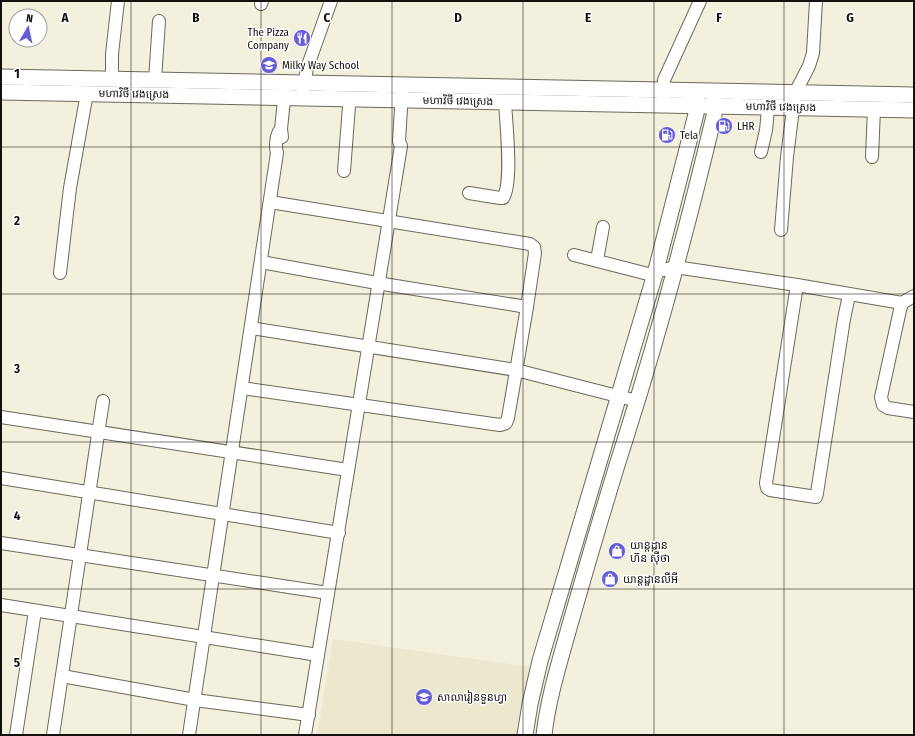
<svg xmlns="http://www.w3.org/2000/svg" width="915" height="736" font-family="'Fira Sans Condensed','Noto Sans Khmer',sans-serif">
<rect width="100%" height="100%" fill="#f3f1de"/>
<path fill="#ebe8cd" d="M 333,639 L 531,667 L 518,735 L 317,735 Z"/>
<g fill="none" stroke-linecap="round" stroke-linejoin="round">
<g stroke="#6b6958" stroke-width="14">
<g id="minor">
<path d="M 261,4 L 262,1"/>
<path d="M 112,79 L 112,54 L 118,1"/>
<path d="M 155,80 L 159,21"/>
<path d="M 303,91 L 307,68 L 331,1"/>
<path d="M 663,98 L 664,80 L 700,1"/>
<path d="M 282,137 L 281,129 L 285,90"/>
<path d="M 761,152 L 766,130 L 769,100"/>
<path d="M 872,157 L 874,109"/>
<path d="M 344,171 L 349,106 L 351,99"/>
<path d="M 469,193 L 500,198 L 503,198 C 513,183 506,123 505,102"/>
<path d="M 781,230 L 787,157 L 795,93 L 809,66 L 813,53 L 816,1"/>
<path d="M 574,255 L 648,274 L 675,267 L 797,285 L 766,483 L 767,488 L 770,490 L 816,497 L 817,493 L 844,319 L 849,295"/>
<path d="M 597,260 L 603,227"/>
<path d="M 261,262 L 377,283 L 527,307"/>
<path d="M 60,273 L 70,188 L 87,93"/>
<path d="M 797,285 L 902,303"/>
<path d="M 914,296 L 902,303 L 900,310 L 881,397 L 883,405 L 888,408 L 914,412"/>
<path d="M 251,328 L 516,370 L 637,401"/>
<path d="M 242,388 L 500,425 L 506,423 L 508,418 L 527,307 L 535,253 L 534,247 L 530,244 L 270,202"/>
<path d="M 1,417 L 348,470"/>
<path d="M 1,478 L 339,533"/>
<path d="M 1,543 L 328,593"/>
<path d="M 1,605 L 318,655"/>
<path d="M 62,676 L 195,700 L 309,715"/>
<path d="M 16,735 L 35,611"/>
<path d="M 53,735 L 103,401"/>
<path d="M 189,735 L 277,153 C 275,146 276,134 281,129"/>
<path d="M 305,735 L 401,146 L 399,141 L 402,92"/>
</g>
</g>
<g stroke="#6b6958" stroke-width="17">
<g id="major">
<path d="M 1,77 L 914,95"/>
<path d="M 1,92 L 914,110"/>
<path d="M 525,735 L 530,704 L 540,661 L 655,274 L 696,114 L 696,96"/>
<path d="M 544,735 C 548,699 559,664 569,628 C 587,565 605,502 625,440 C 659,333 688,225 714,116 L 715,96"/>
</g>
</g>
<use href="#minor" stroke="#fff" stroke-width="12"/>
<use href="#major" stroke="#fff" stroke-width="15"/>
</g>
<path fill="none" stroke="#12110b" stroke-width="1" stroke-opacity="0.55" d="M 131,1 L 131,735M 261,1 L 261,735M 392,1 L 392,735M 523,1 L 523,735M 654,1 L 654,735M 784,1 L 784,735M 1,147 L 914,147M 1,294 L 914,294M 1,442 L 914,442M 1,589 L 914,589"/>
<defs>
<g id="restaurant-disc" transform="scale(0.9)"><circle r="9.5" fill="#655dd6" stroke="#fff"/><path d="M-5-6h1v4h1v-4h1v4h1v-4h1v5L-1.5 .5V6h-2V.5L-5-1ZM5-6V6H3V1.5H1.5Q1.5-4 5-6Z" fill="#fff"/></g>
<g id="school-disc" transform="scale(0.9)"><circle r="9.5" fill="#655dd6" stroke="#fff"/><path d="M0-5L7-2L0 1L-7-2ZM-4 1L0 2.5L4 1V4Q0 6-4 4Z" fill="#fff"/></g>
<g id="fuel-disc" transform="scale(0.9)"><circle r="9.5" fill="#655dd6" stroke="#fff"/><path d="M-5.5-6h7V0h2V4h1.3V-2.5L3-4.5l.8-.8L6-3V5H2.5V1h-1V6h-7ZM-4.2-4.7v3.2H.2V-4.7Z" fill="#fff"/></g>
<g id="shop-disc" transform="scale(0.9)"><circle r="9.5" fill="#655dd6" stroke="#fff"/><path d="M-5-2.5h2.3a2.7 3.5 0 0 1 5.4 0H5L5.5 6h-11ZM-1.5-2.5h3a1.5 2.3 0 0 0-3 0Z" fill="#fff"/></g>
<g id="university-disc" transform="scale(0.9)"><circle r="9.5" fill="#655dd6" stroke="#fff"/><path d="M0-5L7-2L0 1L-7-2ZM-4 1L0 2.5L4 1V4Q0 6-4 4Z" fill="#fff"/></g>
</defs>
<g fill-rule="evenodd">
<use href="#restaurant-disc" x="302" y="38"/>
<use href="#school-disc" x="269" y="65"/>
<use href="#fuel-disc" x="724" y="126"/>
<use href="#fuel-disc" x="667" y="135"/>
<use href="#shop-disc" x="617" y="551"/>
<use href="#shop-disc" x="610" y="579"/>
<use href="#university-disc" x="424" y="697"/>
</g>
<g text-anchor="middle" dominant-baseline="central" stroke-width="3" stroke-linejoin="round" paint-order="stroke">
<g font-size="11" fill="#12110b" stroke="#fff" text-anchor="start">
<text x="289" y="32" text-anchor="end">The Pizza<tspan x="289" dy="13">Company</tspan></text>
<text x="282" y="65">Milky Way School</text>
<text x="737" y="126">LHR</text>
<text x="680" y="135">Tela</text>
<text x="630" y="545">យាន្ដដ្ឋាន<tspan x="630" dy="13">ហ៊ន ស៊ីថា</tspan></text>
<text x="623" y="579">យាន្ដដ្ឋានលីអី</text>
<text x="437" y="697">សាលារៀនទួនហ្វា</text>
</g>
<g font-size="11" fill="#12110b" stroke="#fff">
<text transform="translate(134 94) rotate(1)">មហាវិថី វេងស្រេង</text>
<text transform="translate(458 101) rotate(1)">មហាវិថី វេងស្រេង</text>
<text transform="translate(781 107) rotate(1)">មហាវិថី វេងស្រេង</text>
</g>
</g>
<g font-size="13" text-anchor="middle" font-weight="bold" fill="#12110b" stroke="#fff" stroke-width="3" stroke-linejoin="round" paint-order="stroke">
<text x="65" y="22">A</text>
<text x="196" y="22">B</text>
<text x="327" y="22">C</text>
<text x="458" y="22">D</text>
<text x="588" y="22">E</text>
<text x="719" y="22">F</text>
<text x="850" y="22">G</text>
<text x="17" y="78">1</text>
<text x="17" y="225">2</text>
<text x="17" y="373">3</text>
<text x="17" y="520">4</text>
<text x="17" y="667">5</text>
</g>
<rect width="915" height="736" fill="none" stroke="#12110b" stroke-width="4"/>
<g transform="translate(28 28) rotate(9)"><circle r="19" fill="#ffffff" stroke="#a0a09d"/>
<path d="M0-3L7 15L0 10L-7 15Z" fill="#655dd6"/>
<text y="-6" font-size="11" font-weight="bold" text-anchor="middle" fill="#12110b">N</text>
</g>
</svg>
